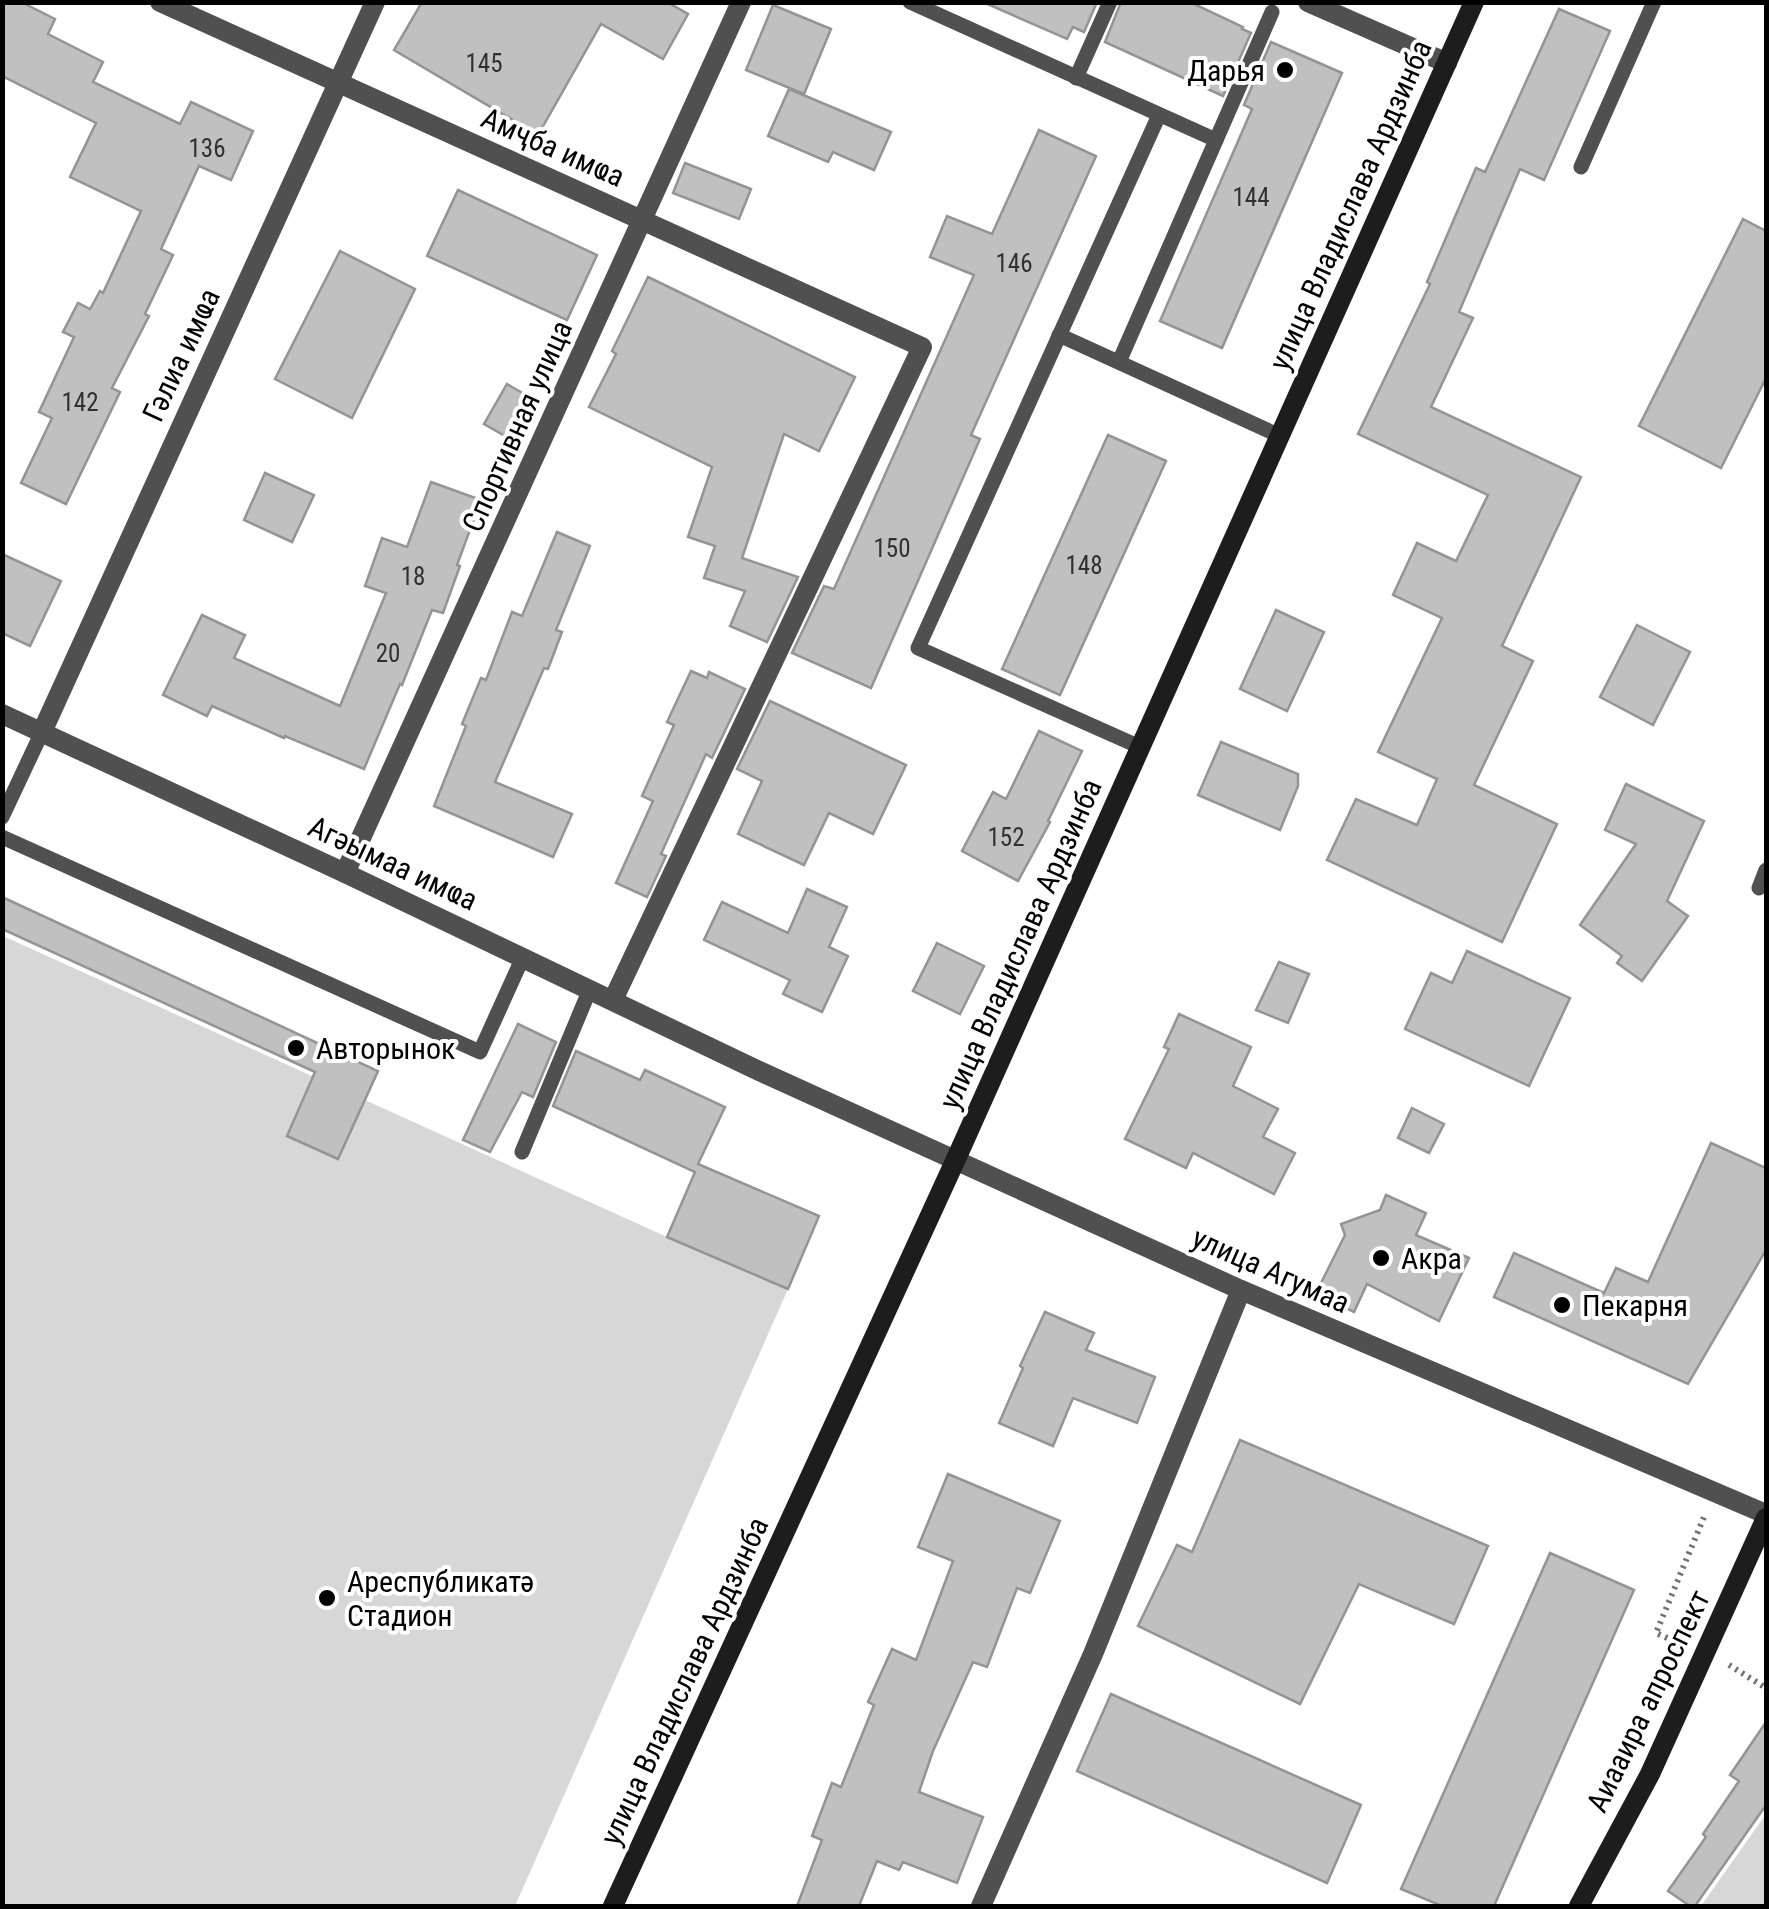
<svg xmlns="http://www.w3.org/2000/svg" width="1769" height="1909" font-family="'Roboto Condensed',sans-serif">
<rect width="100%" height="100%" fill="#fff"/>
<g fill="#d7d7d7">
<path d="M 3,936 L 667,1237 L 788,1289 L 515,1906 L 3,1906 Z"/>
<path d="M 1766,1814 L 1766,1906 L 1701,1906 Z"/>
</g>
<g fill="#c0c0c0" stroke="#949494" stroke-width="2.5">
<path d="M 2,2 L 21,2 L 55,19 L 48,34 L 103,62 L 93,82 L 180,124 L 191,102 L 253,131 L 231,180 L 199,166 L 161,249 L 173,255 L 145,314 L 149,316 L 112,388 L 120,392 L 66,504 L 21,483 L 52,418 L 39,412 L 74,337 L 63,332 L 78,303 L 90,309 L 100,291 L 103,293 L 141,211 L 70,177 L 96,123 L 2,76 Z"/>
<path d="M 422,2 L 667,2 L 688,14 L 663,59 L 601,24 L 538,135 L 394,50 Z"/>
<path d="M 983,2 L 1097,2 L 1084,32 L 1073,27 L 1067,39 Z"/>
<path d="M 1121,2 L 1190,2 L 1243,27 L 1242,29 L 1251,33 L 1223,96 L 1105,42 Z"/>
<path d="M 773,5 L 831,29 L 804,94 L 746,70 Z"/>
<path d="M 1559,9 L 1610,31 L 1544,180 L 1520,169 L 1459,312 L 1473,318 L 1431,407 L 1581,477 L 1502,646 L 1533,661 L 1474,785 L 1557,824 L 1502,942 L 1327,860 L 1356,799 L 1417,825 L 1437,779 L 1378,752 L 1442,618 L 1393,595 L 1417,543 L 1456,561 L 1488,495 L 1358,434 L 1430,284 L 1427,282 L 1476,168 L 1485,172 Z"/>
<path d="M 1271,42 L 1342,73 L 1222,348 L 1160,321 L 1252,109 L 1244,105 Z"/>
<path d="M 789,89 L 891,132 L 874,170 L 833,152 L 828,162 L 768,136 Z"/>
<path d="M 1039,130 L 1096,156 L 971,435 L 980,439 L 871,688 L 792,653 L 824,586 L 834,589 L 974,275 L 930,257 L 947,216 L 992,234 Z"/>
<path d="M 685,163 L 751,189 L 739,219 L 673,193 Z"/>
<path d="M 458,190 L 597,255 L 567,320 L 427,256 Z"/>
<path d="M 1743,219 L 1766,231 L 1766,378 L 1721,468 L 1639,426 Z"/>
<path d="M 340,251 L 415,289 L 352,418 L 275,379 Z"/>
<path d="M 648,277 L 855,377 L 819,451 L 784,434 L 742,558 L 798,577 L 767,642 L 730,626 L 745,591 L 704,578 L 715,546 L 688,537 L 712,467 L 589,407 L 616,354 L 612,351 Z"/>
<path d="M 507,384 L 531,398 L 512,440 L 484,424 Z"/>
<path d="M 1108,435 L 1166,461 L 1060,695 L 1002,669 Z"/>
<path d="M 265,473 L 314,495 L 292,542 L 244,520 Z"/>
<path d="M 431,482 L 481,500 L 457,565 L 460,566 L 443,613 L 432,610 L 402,685 L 400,684 L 364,769 L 285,736 L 284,738 L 212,706 L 207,716 L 163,695 L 202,615 L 245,635 L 234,658 L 340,706 L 386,593 L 365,586 L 382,538 L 407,547 Z"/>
<path d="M 557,532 L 590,546 L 556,630 L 562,632 L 548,669 L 544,668 L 495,782 L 572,814 L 553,857 L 434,806 L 466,726 L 462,724 L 481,678 L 486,680 L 512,612 L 522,616 Z"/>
<path d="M 2,554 L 61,581 L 30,646 L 2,633 Z"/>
<path d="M 1276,610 L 1324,632 L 1287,711 L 1240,689 Z"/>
<path d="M 1637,625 L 1690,652 L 1653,725 L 1600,697 Z"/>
<path d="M 691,671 L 707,678 L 709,672 L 745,689 L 712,758 L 706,754 L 661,854 L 666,856 L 647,897 L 616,883 L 653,801 L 642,796 L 674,725 L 667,722 Z"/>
<path d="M 770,701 L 906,765 L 873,834 L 829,813 L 804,865 L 738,834 L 762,781 L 737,769 Z"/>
<path d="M 1039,731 L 1082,751 L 1048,821 L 1050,822 L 1018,881 L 962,851 L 993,792 L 1006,799 Z"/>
<path d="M 1221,742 L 1298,774 L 1298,786 L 1280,830 L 1198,795 Z"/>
<path d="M 1626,784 L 1704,821 L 1667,901 L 1688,916 L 1642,981 L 1617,963 L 1622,956 L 1580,925 L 1636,844 L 1605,830 Z"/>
<path d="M 807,889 L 847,907 L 829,947 L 848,956 L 822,1012 L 783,994 L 790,980 L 704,940 L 722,902 L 788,933 Z"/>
<path d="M 2,897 L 378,1071 L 338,1159 L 287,1136 L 315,1072 L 2,929 Z"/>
<path d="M 937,943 L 984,966 L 960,1014 L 913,991 Z"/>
<path d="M 1467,951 L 1570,998 L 1529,1086 L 1405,1029 L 1431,973 L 1452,983 Z"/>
<path d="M 1279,962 L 1309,974 L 1288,1023 L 1256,1010 Z"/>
<path d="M 1179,1014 L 1251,1047 L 1233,1086 L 1278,1109 L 1263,1137 L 1295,1153 L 1274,1194 L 1193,1153 L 1186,1168 L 1125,1139 L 1169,1049 L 1164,1047 Z"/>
<path d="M 518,1024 L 556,1042 L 533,1097 L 522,1092 L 490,1152 L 463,1140 Z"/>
<path d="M 576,1051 L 640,1080 L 645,1070 L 725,1107 L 698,1164 L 819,1216 L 788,1289 L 667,1237 L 695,1172 L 553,1106 Z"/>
<path d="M 1412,1108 L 1444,1124 L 1429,1153 L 1398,1138 Z"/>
<path d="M 1711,1143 L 1766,1168 L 1766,1250 L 1688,1384 L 1494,1297 L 1514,1253 L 1604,1293 L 1616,1268 L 1648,1282 Z"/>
<path d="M 1386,1195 L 1426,1213 L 1416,1235 L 1469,1258 L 1439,1321 L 1367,1284 L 1354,1312 L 1316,1293 L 1345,1235 L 1341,1224 L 1380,1210 Z"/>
<path d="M 1045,1312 L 1094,1333 L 1086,1350 L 1155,1377 L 1137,1423 L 1073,1398 L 1053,1446 L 999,1423 L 1023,1368 L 1020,1366 Z"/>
<path d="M 1240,1440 L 1488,1546 L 1454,1624 L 1359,1584 L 1300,1704 L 1138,1626 L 1177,1545 L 1192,1552 Z"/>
<path d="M 948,1474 L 1060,1521 L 1030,1593 L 1017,1588 L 987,1667 L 973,1662 L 933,1751 L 919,1792 L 983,1817 L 957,1883 L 903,1862 L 899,1870 L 877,1861 L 859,1906 L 797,1906 L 822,1840 L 812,1836 L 832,1783 L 841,1787 L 874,1705 L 868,1702 L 892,1649 L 916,1660 L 953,1561 L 918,1547 Z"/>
<path d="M 1550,1553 L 1634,1590 L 1494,1906 L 1442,1906 L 1401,1889 Z"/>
<path d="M 1111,1694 L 1361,1805 L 1327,1883 L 1077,1771 Z"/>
<path d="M 1766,1722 L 1766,1805 L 1695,1906 L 1690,1906 L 1668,1891 L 1706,1837 L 1703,1834 L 1739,1781 L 1730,1775 Z"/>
</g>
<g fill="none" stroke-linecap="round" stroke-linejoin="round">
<g stroke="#727272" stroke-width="6" stroke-dasharray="2.5 5" stroke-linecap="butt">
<path d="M 1681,1644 L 1656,1633 L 1704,1517"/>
<path d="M 1729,1665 L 1766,1688"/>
</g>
<g stroke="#505050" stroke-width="15">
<path d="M 910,2 L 1216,140"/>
<path d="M 1076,78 L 1110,2"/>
<path d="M 1581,167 L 1654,2"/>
<path d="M 1059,335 L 1280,436"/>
<path d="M 1119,362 L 1272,12"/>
<path d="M 1140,747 L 918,648 L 1159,115"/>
<path d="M 2,817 L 42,732"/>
<path d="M 2,837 L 480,1052 L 523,957"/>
<path d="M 1759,888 L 1766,870"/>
<path d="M 522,1152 L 590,989"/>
</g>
<g stroke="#505050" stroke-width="20">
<path d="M 160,2 L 922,347 L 613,1000"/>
<path d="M 1308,2 L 1447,63"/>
<path d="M 42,732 L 375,2"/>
<path d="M 345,873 L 741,2"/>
<path d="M 981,1906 L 1093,1654 L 1241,1290"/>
</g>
<path stroke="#505050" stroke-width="20" d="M 2,714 L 345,873 L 757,1070 L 1241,1290 L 1766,1514"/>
<g stroke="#1d1d1d" stroke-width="20">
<path d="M 613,1906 L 956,1159 L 1474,2"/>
<path d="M 1579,1906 L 1650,1774 L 1766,1518"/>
</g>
</g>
<g fill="#000" stroke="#fff" stroke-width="4">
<circle cx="1285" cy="70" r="10"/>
<circle cx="296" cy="1048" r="10"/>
<circle cx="1381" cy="1258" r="10"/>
<circle cx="1562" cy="1305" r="10"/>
<circle cx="327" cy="1598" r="10"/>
</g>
<g text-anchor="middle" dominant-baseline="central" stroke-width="8" stroke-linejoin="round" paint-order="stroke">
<g font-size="25" fill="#303030">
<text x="484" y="63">145</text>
<text x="207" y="148">136</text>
<text x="1251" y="197">144</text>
<text x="1014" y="263">146</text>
<text x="80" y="402">142</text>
<text x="892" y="548">150</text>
<text x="1084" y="565">148</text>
<text x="413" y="576">18</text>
<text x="388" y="653">20</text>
<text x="1006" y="837">152</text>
</g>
<g font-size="30" fill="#000" stroke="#fff" text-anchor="start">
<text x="1265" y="70" text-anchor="end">Дарья</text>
<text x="316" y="1048">Авторынок</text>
<text x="1401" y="1258">Акра</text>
<text x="1582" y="1305">Пекарня</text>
<text x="347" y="1581">Ареспубликатә<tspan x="347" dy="34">Стадион</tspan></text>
</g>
<g font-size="30" fill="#000" stroke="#fff">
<text transform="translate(553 147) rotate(24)">Амҷба имҩа</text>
<text transform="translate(1350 205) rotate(-66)">улица Владислава Ардзинба</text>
<text transform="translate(181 355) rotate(-65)">Гәлиа имҩа</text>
<text transform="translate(517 426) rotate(-66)">Спортивная улица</text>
<text transform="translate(393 863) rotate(25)">Агәымаа имҩа</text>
<text transform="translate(1020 944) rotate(-66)">улица Владислава Ардзинба</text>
<text transform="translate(1271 1270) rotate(24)">улица Агумаа</text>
<text transform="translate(684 1681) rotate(-65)">улица Владислава Ардзинба</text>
<text transform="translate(1648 1701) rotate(-64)">Аиааира апроспект</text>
</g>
</g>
<rect width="1769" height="1909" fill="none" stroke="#000000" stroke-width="10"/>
</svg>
